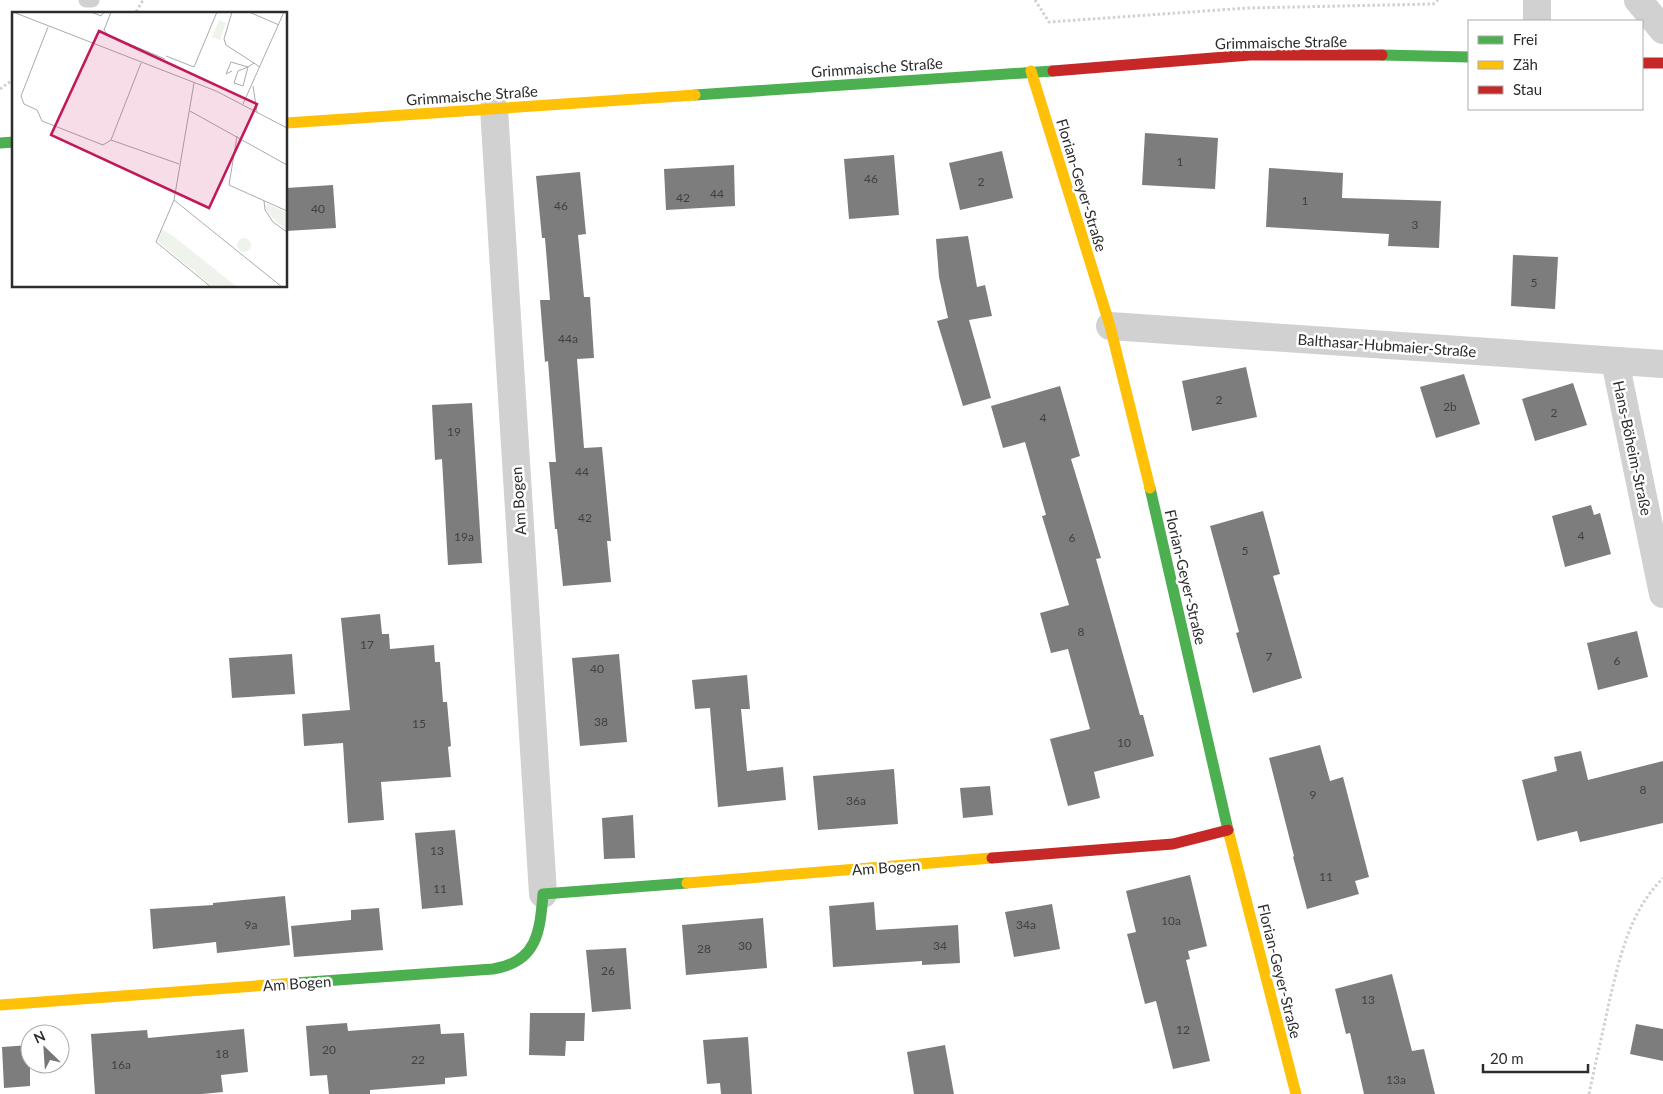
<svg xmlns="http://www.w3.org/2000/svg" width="1663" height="1094" font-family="Lato,sans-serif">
<rect width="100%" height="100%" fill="#fff"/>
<g fill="#7d7d7d">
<path d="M 1145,133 L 1218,138 L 1215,189 L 1142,185 Z"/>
<path d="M 1002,151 L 1013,198 L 960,210 L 949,163 Z"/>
<path d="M 894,155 L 899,215 L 849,219 L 844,159 Z"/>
<path d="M 734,165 L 735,206 L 666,210 L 664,169 Z"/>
<path d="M 1269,168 L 1343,173 L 1342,198 L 1441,201 L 1439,248 L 1388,246 L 1389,234 L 1266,227 Z"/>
<path d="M 580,172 L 586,234 L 578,235 L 584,297 L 590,297 L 594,358 L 577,359 L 584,448 L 602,447 L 611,541 L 607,541 L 611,582 L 563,586 L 557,529 L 555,529 L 549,462 L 556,462 L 548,361 L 545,362 L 540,300 L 550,300 L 545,238 L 542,238 L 536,176 Z"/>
<path d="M 333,185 L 336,228 L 286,231 L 286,188 Z"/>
<path d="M 968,236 L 977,287 L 985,285 L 992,316 L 969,320 L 991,398 L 963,406 L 937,321 L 948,318 L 939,277 L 936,239 Z"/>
<path d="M 1513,255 L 1558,257 L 1555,309 L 1511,306 Z"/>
<path d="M 1246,367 L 1257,417 L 1192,431 L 1182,381 Z"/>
<path d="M 1464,374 L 1480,424 L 1436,438 L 1420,387 Z"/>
<path d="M 1573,383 L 1587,425 L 1535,441 L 1522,399 Z"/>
<path d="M 1060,386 L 1080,456 L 1071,459 L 1101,558 L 1096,559 L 1140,715 L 1143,715 L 1154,756 L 1094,772 L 1100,798 L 1068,806 L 1050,739 L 1090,729 L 1068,649 L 1051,653 L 1040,613 L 1069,605 L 1042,516 L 1046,515 L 1025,442 L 1003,448 L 991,406 Z"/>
<path d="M 472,403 L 482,563 L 448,565 L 442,459 L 435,460 L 432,405 Z"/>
<path d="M 1591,505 L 1594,515 L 1600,513 L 1611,554 L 1565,567 L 1552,516 Z"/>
<path d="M 1263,511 L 1280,574 L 1273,576 L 1302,678 L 1253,693 L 1236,633 L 1239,632 L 1210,526 Z"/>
<path d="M 380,614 L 382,634 L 389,634 L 390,649 L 434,645 L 435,662 L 440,662 L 443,702 L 447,702 L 451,746 L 448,747 L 451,777 L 381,782 L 384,820 L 348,823 L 343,743 L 304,746 L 302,714 L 350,710 L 341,618 Z"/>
<path d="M 1637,631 L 1648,677 L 1598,690 L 1587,643 Z"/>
<path d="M 292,654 L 295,694 L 232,698 L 229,658 Z"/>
<path d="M 619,654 L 627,742 L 580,746 L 572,658 Z"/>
<path d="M 747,675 L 750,709 L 741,709 L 747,771 L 783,767 L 786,800 L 718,807 L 710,708 L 695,709 L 692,680 Z"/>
<path d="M 1320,745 L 1330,781 L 1343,777 L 1369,877 L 1355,881 L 1359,894 L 1307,909 L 1293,857 L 1294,856 L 1269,758 Z"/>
<path d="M 1581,751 L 1588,780 L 1663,761 L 1663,823 L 1580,842 L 1577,831 L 1537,841 L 1522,780 L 1557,771 L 1554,757 Z"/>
<path d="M 894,769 L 898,824 L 818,830 L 813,776 Z"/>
<path d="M 990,786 L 993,815 L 963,818 L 960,788 Z"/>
<path d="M 633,815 L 635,858 L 604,859 L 602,818 Z"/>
<path d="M 455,830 L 463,905 L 422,909 L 415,833 Z"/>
<path d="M 1190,875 L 1207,946 L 1188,951 L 1190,959 L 1186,960 L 1210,1061 L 1173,1069 L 1156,1001 L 1145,1004 L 1127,934 L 1136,932 L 1126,891 Z"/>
<path d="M 285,896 L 290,945 L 217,953 L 216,942 L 153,949 L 150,909 L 213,905 L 213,903 Z"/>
<path d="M 874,902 L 876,930 L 958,925 L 960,963 L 922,965 L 922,961 L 833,967 L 829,906 Z"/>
<path d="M 1052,904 L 1060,949 L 1014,957 L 1005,912 Z"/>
<path d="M 379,908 L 383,950 L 294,957 L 291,926 L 351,920 L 351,910 Z"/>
<path d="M 763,918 L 767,968 L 686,975 L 682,925 Z"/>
<path d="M 626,948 L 631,1009 L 592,1012 L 586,950 Z"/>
<path d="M 1392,974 L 1412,1051 L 1424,1049 L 1435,1094 L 1364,1094 L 1350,1033 L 1346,1034 L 1335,989 Z"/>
<path d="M 530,1013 L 585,1013 L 584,1041 L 566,1041 L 565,1056 L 529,1055 Z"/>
<path d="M 347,1023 L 348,1031 L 440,1024 L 441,1034 L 464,1033 L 467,1076 L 445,1078 L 445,1084 L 370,1090 L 370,1094 L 329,1094 L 327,1075 L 310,1076 L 306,1026 Z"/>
<path d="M 1636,1024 L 1663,1029 L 1663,1061 L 1630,1054 Z"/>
<path d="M 244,1029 L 248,1072 L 221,1075 L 223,1092 L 202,1094 L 95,1094 L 91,1034 L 147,1030 L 148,1038 Z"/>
<path d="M 748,1037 L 752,1094 L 721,1094 L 720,1083 L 707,1084 L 703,1040 Z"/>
<path d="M 30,1045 L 30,1086 L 4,1088 L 2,1047 Z"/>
<path d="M 945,1045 L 954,1094 L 914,1094 L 907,1052 Z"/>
</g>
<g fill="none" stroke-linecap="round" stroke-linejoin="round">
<g stroke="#d1d1d1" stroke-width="3" stroke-dasharray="2.5 2.5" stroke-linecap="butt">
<path d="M 1035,0 L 1049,22 L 1248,8 L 1433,4 L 1438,0"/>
<path d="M 132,14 L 136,12 L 143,0"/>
<path d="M 0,89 L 14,79"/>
<path d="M 1589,1094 C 1595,1065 1602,1036 1608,1007 C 1619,961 1628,913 1663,878"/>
</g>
<path stroke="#d1d1d1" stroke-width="15" d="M 86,0 L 92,0"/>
<g stroke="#d1d1d1" stroke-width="28">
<path d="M 1638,0 L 1663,30"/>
<path d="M 1537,21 L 1537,0"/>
<path d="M 494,109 L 543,894"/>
<path d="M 1110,326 L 1663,364"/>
<path d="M 1615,361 L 1663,594"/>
</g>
<g stroke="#4caf50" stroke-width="11">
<path d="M 1382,55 L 1469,57"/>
<path d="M 695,95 L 1053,71"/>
<path d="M 0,143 L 14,142"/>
<path d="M 1150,488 L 1228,830"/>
<path d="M 295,983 L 493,969 C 537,962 540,932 543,894 L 687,883"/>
</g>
<g stroke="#ffc107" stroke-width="11">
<path d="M 1031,71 L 1110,326 L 1150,488"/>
<path d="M 286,123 L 695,95"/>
<path d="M 1228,830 L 1296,1094"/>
<path d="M 687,883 L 992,858"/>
<path d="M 0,1005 L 295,983"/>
</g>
<g stroke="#c62828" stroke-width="11">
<path d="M 1642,63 L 1663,63"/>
<path d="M 1053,71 L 1250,55 L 1382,55"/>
<path d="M 992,858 L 1173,844 L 1228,830"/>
</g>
</g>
<g text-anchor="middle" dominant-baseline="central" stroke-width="5" stroke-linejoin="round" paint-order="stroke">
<g font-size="12" fill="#404040">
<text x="1180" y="161">1</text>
<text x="871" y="178">46</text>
<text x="981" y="181">2</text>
<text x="717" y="193">44</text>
<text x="683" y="197">42</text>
<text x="1305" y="200">1</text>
<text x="561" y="205">46</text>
<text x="318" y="208">40</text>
<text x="1415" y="224">3</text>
<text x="1534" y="282">5</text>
<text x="568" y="338">44a</text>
<text x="1219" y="399">2</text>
<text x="1450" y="406">2b</text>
<text x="1554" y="412">2</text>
<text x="1043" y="417">4</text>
<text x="454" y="431">19</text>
<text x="582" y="471">44</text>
<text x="585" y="517">42</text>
<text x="1581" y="535">4</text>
<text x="464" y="536">19a</text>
<text x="1072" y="537">6</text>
<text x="1245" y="550">5</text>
<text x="1081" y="631">8</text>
<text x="367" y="644">17</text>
<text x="1269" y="656">7</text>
<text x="1617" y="660">6</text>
<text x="597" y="668">40</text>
<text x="601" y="721">38</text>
<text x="419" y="723">15</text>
<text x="1124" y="742">10</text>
<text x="1643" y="789">8</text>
<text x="1313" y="794">9</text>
<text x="856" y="800">36a</text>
<text x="437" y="850">13</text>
<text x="1326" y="876">11</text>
<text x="440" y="888">11</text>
<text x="1171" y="920">10a</text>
<text x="251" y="924">9a</text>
<text x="1026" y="924">34a</text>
<text x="745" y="945">30</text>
<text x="940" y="945">34</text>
<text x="704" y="948">28</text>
<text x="608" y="970">26</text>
<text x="1368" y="999">13</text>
<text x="1183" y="1029">12</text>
<text x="329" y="1049">20</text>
<text x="222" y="1053">18</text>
<text x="418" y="1059">22</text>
<text x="121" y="1064">16a</text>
<text x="1396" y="1079">13a</text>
</g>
<g font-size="15" fill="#2c2c2c" stroke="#fff">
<text transform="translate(1281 42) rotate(-1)">Grimmaische Straße</text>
<text transform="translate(877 67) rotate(-4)">Grimmaische Straße</text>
<text transform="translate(472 95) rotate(-4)">Grimmaische Straße</text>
<text transform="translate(1082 185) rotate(73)">Florian-Geyer-Straße</text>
<text transform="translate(1387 345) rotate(4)">Balthasar-Hubmaier-Straße</text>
<text transform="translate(1633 448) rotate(78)">Hans-Böheim-Straße</text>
<text transform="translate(518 501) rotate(-94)">Am Bogen</text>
<text transform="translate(1186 577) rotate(77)">Florian-Geyer-Straße</text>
<text transform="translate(886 867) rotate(-4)">Am Bogen</text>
<text transform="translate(1280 971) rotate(76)">Florian-Geyer-Straße</text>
<text transform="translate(297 983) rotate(-4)">Am Bogen</text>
</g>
</g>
<g transform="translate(12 12)">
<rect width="275" height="275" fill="#fff"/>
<path d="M 207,8 L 214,11 L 208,28 L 200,25 ZM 256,192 L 275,201 L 275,219 L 257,202 L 253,194 ZM 149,217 L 160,223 L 225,275 L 201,275 L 146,229 ZM225 233a7 7 0 1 1 14 0a7 7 0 1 1-14 0Z" fill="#eef3eb"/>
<path fill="none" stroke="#ababab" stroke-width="1" d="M 1,0 L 204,79 L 275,116M 79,0 L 89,4 L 92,0M 99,0 L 92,18 L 96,23 L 153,47M 220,0 L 212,27 L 214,33 L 248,55M 237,0 L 267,13M 36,15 L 9,84 L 12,92 L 25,98 L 30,109 L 91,133 L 99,128 L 167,152M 154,44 L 182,55 L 205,0M 236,55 L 226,59 L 222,71 L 231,74 L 236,55 L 242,51M 220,59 L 214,62 L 219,50 L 236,55M 182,71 L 162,188 L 270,275M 241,74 L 245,100M 231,92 L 272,0M 178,99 L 275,153M 225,124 L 217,173 L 275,199M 99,128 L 129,51M 162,188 L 144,230 L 199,275M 252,189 L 253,198 L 261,210 L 275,220"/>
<path fill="#c2185b" fill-opacity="0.15" stroke="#c2185b" stroke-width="2.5" d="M 87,19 L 245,92 L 197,196 L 39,123 Z"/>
<rect width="275" height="275" fill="none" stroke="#2c2c2c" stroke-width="2.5"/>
</g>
<rect x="1468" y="20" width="175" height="90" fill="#ffffff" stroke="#ababab"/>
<rect x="1478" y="36" width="25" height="8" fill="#4caf50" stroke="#ababab"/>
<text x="1513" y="45" font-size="15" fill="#2c2c2c">Frei</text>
<rect x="1478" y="61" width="25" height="8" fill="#ffc107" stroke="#ababab"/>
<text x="1513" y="70" font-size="15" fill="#2c2c2c">Zäh</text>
<rect x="1478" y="86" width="25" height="8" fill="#c62828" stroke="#ababab"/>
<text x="1513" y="95" font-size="15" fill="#2c2c2c">Stau</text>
<g transform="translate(45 1049) rotate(335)"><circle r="24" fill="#ffffff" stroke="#ababab"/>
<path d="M0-4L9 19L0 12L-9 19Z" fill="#767676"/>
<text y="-8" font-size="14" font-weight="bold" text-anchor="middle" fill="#2c2c2c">N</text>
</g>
<path d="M1483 1064v8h105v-8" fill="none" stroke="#2c2c2c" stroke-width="2.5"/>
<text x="1490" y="1064" font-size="15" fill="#2c2c2c" stroke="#ffffff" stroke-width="4" paint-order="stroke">20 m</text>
</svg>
